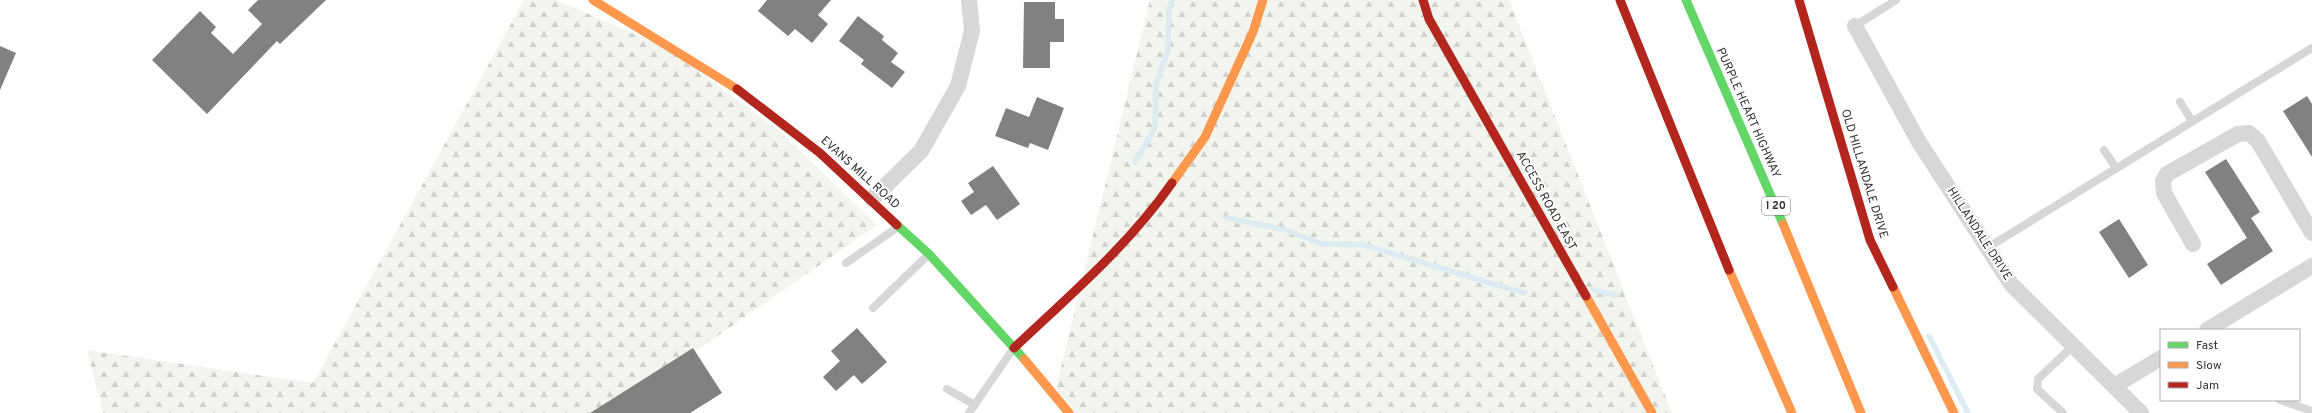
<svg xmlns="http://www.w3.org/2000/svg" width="2312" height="413" font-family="Overpass,sans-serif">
<defs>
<pattern id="forest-firs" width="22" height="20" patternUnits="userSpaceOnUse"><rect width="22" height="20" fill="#f1f5ed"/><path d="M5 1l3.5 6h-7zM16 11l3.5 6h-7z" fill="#cfd2cc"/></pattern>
</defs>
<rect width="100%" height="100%" fill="#fff"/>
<g fill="url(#forest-firs)">
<path d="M 524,0 L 556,0 L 665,47 L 779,131 L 877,225 L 643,388 L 648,413 L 103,413 L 87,350 L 313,383 Z"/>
<path d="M 1150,0 L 1509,0 L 1672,413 L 1076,413 L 1056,388 Z"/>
</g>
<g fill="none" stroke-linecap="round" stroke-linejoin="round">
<g stroke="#ddebf3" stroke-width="5.5">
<path d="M 1135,162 L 1155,128 L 1156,84 L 1168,50 L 1169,9 L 1172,0"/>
<path d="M 1227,218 L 1286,230 L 1322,244 L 1364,245 L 1524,293"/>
<path d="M 1593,290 L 1616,295"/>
<path d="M 1929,336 L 1968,413"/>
</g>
</g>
<g fill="#818181">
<path d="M 258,0 L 326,0 L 280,44 L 277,41 L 207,114 L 152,60 L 200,11 L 216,27 L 211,33 L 233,54 L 262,24 L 248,10 Z"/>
<path d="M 767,0 L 831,0 L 818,15 L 828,24 L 812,43 L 795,29 L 788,36 L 758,11 Z"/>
<path d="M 1024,2 L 1055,2 L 1055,19 L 1064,19 L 1064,42 L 1050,42 L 1050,68 L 1023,68 Z"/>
<path d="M 858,16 L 884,36 L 882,40 L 898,53 L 891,62 L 905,72 L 892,88 L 861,64 L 864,60 L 839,41 Z"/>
<path d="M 0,46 L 16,53 L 0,90 Z"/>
<path d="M 2307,96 L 2312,104 L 2312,157 L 2283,111 Z"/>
<path d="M 1037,97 L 1064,108 L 1048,150 L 1030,143 L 1028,148 L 995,136 L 1006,108 L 1029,117 Z"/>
<path d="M 2226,159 L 2260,212 L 2251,218 L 2273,251 L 2221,285 L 2207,264 L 2247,238 L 2205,172 Z"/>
<path d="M 993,166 L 1020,204 L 997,220 L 986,205 L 971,215 L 961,201 L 974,192 L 968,183 Z"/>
<path d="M 2119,219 L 2148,265 L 2129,278 L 2099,232 Z"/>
<path d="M 857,328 L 887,362 L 862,384 L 854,375 L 836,391 L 823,377 L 840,361 L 831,351 Z"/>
<path d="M 693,348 L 722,393 L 690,413 L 590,413 Z"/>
</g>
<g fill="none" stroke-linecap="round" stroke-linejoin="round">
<g stroke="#d7d7d7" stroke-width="8">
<path d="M 1855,26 L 1896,0"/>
<path d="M 2180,102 L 2192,121"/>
<path d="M 2104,150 L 2116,168"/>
<path d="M 1987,248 L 2312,48"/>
<path d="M 846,263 L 898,227"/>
<path d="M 873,308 L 929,254"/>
<path d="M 947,389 L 975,405"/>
<path d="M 2280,400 L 2312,411"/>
<path d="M 969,413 L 1013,349"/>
<path d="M 2063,413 L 2037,389 L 2038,379 L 2073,346"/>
</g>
<g stroke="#d7d7d7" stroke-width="16">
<path d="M 1855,26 L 1919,142 L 2011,284 L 2141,413"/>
<path d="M 872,199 L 921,151 L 958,86 L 972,31 L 969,0"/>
<path d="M 2193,244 L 2164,193 L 2163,181 L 2167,174 L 2238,134 L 2249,133 L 2258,141 L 2312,233"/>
<path d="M 2207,330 L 2312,266"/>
<path d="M 2114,386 L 2161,358"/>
</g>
<g stroke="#63d668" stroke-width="9">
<path d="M 1686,0 L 1783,224"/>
<path d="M 897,225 L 929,254 L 1024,359"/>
</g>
<g stroke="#ff974d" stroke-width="9">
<path d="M 593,0 L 737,89"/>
<path d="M 1172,183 L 1205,137 L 1253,32 L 1263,0"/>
<path d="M 1783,224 L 1861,413"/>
<path d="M 1729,270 L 1792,413"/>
<path d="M 1893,287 L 1954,413"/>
<path d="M 1586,296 L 1652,413"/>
<path d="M 1024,359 L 1069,413"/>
</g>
<g stroke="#b3261e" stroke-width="9">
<path d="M 1423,0 L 1429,19 L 1586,296"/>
<path d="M 1620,0 L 1729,270"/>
<path d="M 1799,0 L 1870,240 L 1893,287"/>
<path d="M 737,89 L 820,153 L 897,225"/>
<path d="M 1014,348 C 1069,296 1128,246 1172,183"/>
</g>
</g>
<g text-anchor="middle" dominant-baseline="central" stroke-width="4" stroke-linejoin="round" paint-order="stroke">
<rect fill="#fff" stroke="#707070" stroke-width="1" x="1762" y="197" width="28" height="18" rx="3"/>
<g font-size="11" font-weight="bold" fill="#333">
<text x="1776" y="206">I 20</text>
</g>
<g font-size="12" fill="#333" stroke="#fff">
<text transform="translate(1748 113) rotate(66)">PURPLE HEART HIGHWAY</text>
<text transform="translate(860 173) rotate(42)">EVANS MILL ROAD</text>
<text transform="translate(1864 174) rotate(73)">OLD HILLANDALE DRIVE</text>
<text transform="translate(1546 201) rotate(61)">ACCESS ROAD EAST</text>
<text transform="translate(1979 234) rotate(57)">HILLANDALE DRIVE</text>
</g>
</g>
<rect x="2160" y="329" width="140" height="72" fill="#ffffff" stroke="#adadad"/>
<rect x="2168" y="342" width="20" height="6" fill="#63d668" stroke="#adadad"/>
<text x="2196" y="349" font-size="12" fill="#333333">Fast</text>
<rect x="2168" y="362" width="20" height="6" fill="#ff974d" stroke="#adadad"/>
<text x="2196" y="369" font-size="12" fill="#333333">Slow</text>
<rect x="2168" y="382" width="20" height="6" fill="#b3261e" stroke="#adadad"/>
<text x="2196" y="389" font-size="12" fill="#333333">Jam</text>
</svg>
